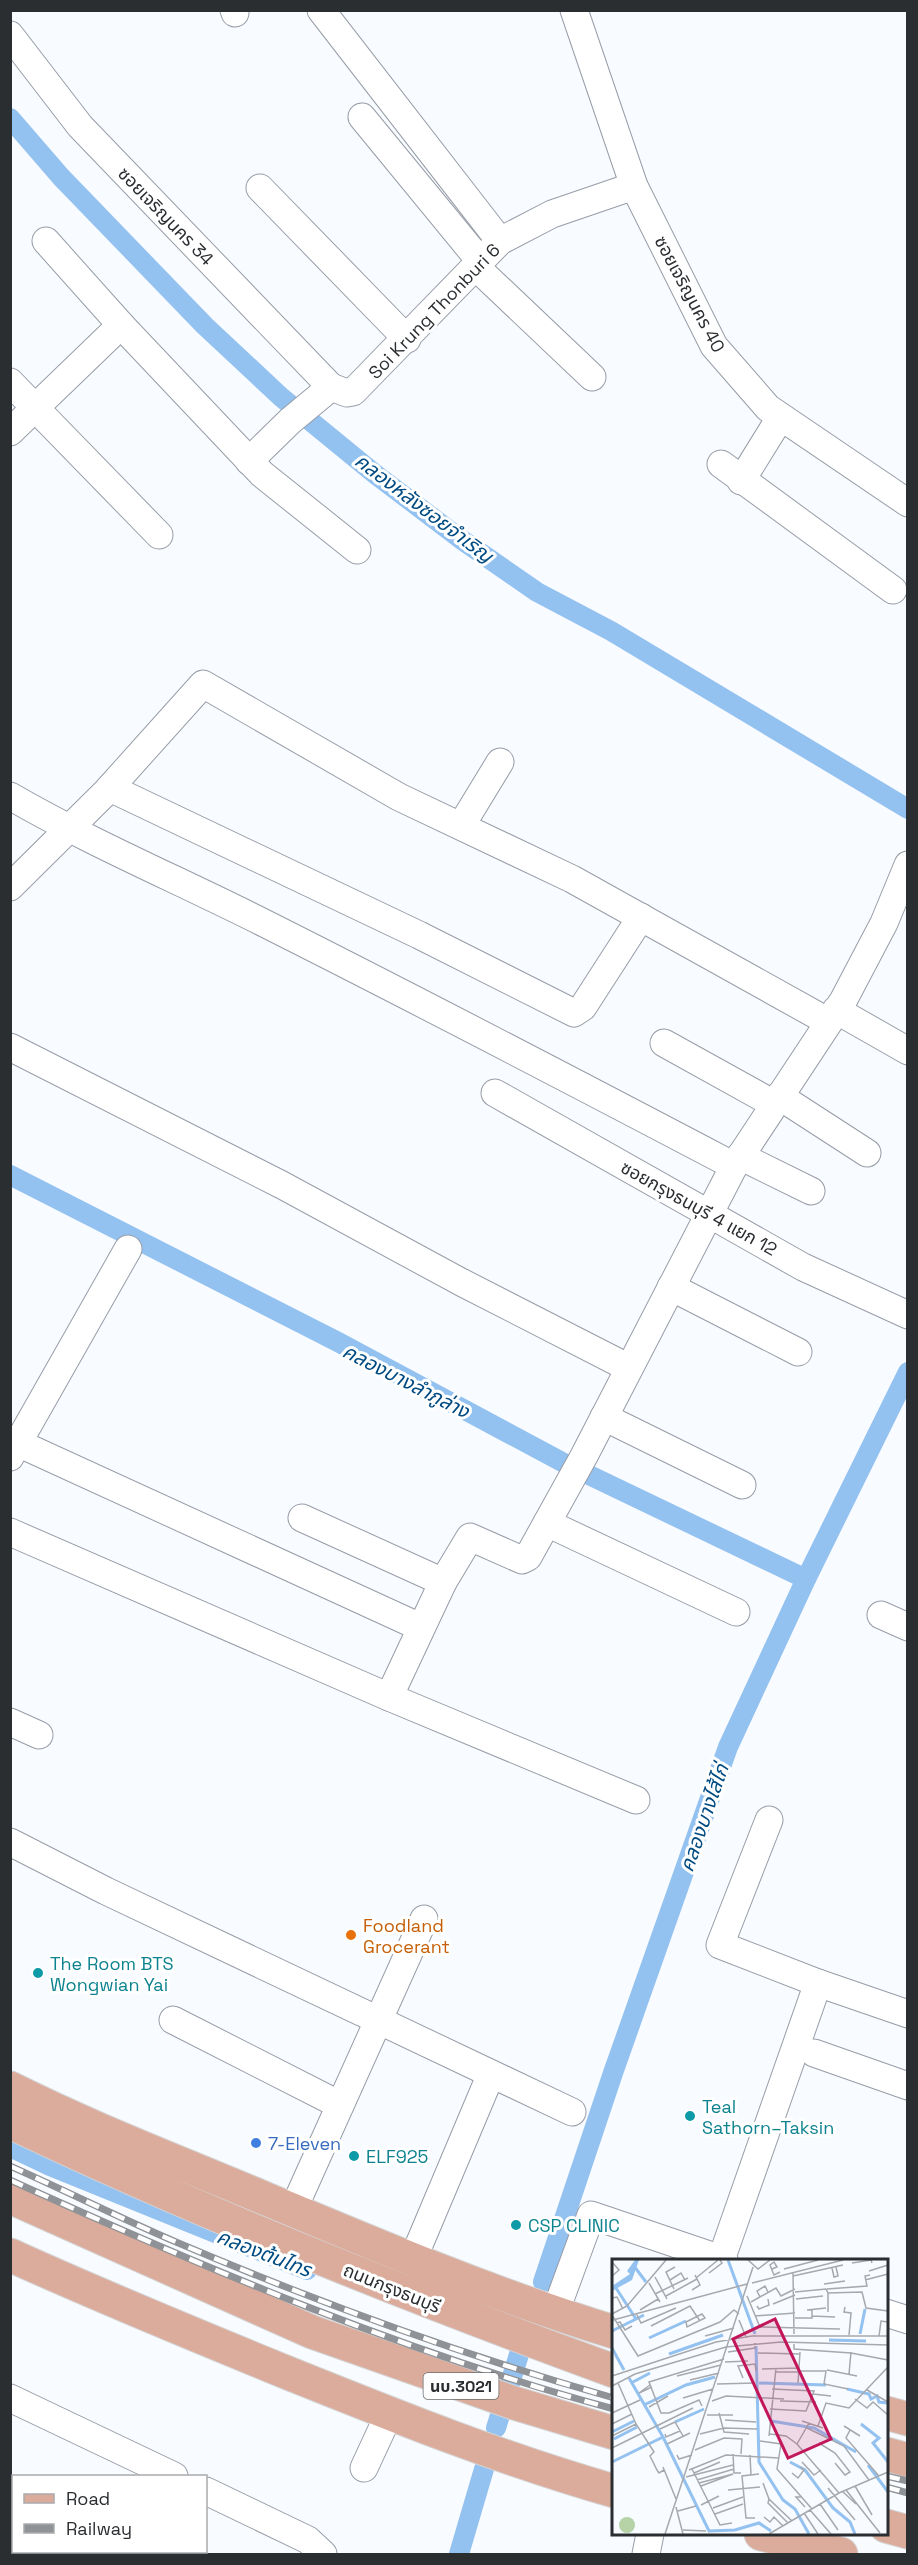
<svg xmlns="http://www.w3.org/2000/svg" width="918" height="2565" font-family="'Space Grotesk','Noto Sans Thai',sans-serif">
<rect width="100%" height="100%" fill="#f8fbff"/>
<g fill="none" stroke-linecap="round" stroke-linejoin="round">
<g stroke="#93c1f0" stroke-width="20">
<path d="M 10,118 L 61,177 L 205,326 L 281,397 L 375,474 L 462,540 L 537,592 L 611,631 L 908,809"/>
<path d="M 10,1175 L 338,1342 L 564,1463 L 806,1579"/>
<path d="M 10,2147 L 50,2166 L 307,2270"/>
<path d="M 543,2282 L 613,2073 L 728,1747 L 806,1579 L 908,1372"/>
<path d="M 496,2428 L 526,2332"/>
<path d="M 459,2554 L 484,2469"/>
</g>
<g stroke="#979da7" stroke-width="29">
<g id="minor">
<path d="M 234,10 L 235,13"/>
<path d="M 321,10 L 500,241"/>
<path d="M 574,10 L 634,186 L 714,346 L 768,408 L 908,503"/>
<path d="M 10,35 L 80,126 L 331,387"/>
<path d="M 362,117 L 481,262"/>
<path d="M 260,188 L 407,339"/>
<path d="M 46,241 L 121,325 L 262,474 L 357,550"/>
<path d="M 476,267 L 592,377"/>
<path d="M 10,382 L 159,535"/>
<path d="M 10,432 L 121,325"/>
<path d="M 249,461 L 290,421 L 331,387 L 347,393 L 353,392 L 500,241 L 552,214 L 634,186"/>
<path d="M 721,464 L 893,590"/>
<path d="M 741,481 L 780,418"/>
<path d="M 110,788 L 419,935 L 574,1013 L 583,1007 L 641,917"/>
<path d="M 10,796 C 93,844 181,881 266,924 C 423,1003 578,1084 734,1166"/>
<path d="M 461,826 L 500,762"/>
<path d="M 10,887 L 107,791 L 203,684 L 399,797 L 572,879 L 827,1021"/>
<path d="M 836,1010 L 908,1051"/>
<path d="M 664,1043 L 774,1104"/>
<path d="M 10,1047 L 282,1185 L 461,1282 L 629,1368"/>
<path d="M 495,1093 L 803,1267 L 908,1315"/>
<path d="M 779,1096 L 867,1153"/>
<path d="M 740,1156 L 811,1191"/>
<path d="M 671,1287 L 798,1352"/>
<path d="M 604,1417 L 742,1485"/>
<path d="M 18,1443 L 420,1627"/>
<path d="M 10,1457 L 128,1249"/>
<path d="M 302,1518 L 443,1582"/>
<path d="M 547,1523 L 736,1612"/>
<path d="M 10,1532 L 389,1697 L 636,1800"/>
<path d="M 881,1615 L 908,1627"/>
<path d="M 389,1697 L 443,1582 L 470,1537 L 522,1560 L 528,1557 L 584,1456 L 734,1166 L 843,1001 L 884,923 L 908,865"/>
<path d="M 10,1722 L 39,1735"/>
<path d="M 769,1820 L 720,1945 L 818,1983 L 908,2014"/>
<path d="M 10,1842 L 106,1891 L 572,2112"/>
<path d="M 173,2020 L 340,2105"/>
<path d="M 814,2053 L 908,2086"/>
<path d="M 293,2210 L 424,1919"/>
<path d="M 413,2259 L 491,2074"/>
<path d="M 721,2260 L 818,1983"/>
<path d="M 555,2313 L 591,2215 L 724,2260"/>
<path d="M 886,2313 L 908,2320"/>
<path d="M 10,2398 L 174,2476"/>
<path d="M 364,2468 L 389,2414"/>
<path d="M 206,2491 L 308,2540 L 323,2554"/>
<path d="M 646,2554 L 650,2534"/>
</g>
</g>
<g stroke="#d5d5d6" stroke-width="35">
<g id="major">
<path d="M 10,2088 C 90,2128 171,2159 252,2193 C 371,2243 491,2294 614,2332"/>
<path d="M 10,2122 C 207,2216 409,2296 614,2371"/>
<path d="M 10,2197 L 312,2332 L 514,2403 L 614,2433"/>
<path d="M 10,2255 C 102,2297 195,2335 288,2373 C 395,2416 502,2459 614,2491"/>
<path d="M 886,2413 L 908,2419"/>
<path d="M 886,2454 L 908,2460"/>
<path d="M 886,2526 L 908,2532"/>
<path d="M 761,2534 L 841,2554"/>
</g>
</g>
<use href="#minor" stroke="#fff" stroke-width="27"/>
<use href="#major" stroke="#dbac9b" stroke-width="33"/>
<g stroke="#8f9296" stroke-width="7">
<g id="rail">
<path d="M 10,2166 C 66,2191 120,2218 176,2242 C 319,2303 465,2356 614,2398"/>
<path d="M 10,2180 C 206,2269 406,2353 614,2409"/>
<path d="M 886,2476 L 908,2481"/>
<path d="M 886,2487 L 908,2493"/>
</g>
</g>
<use href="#rail" stroke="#fff" stroke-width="4.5" stroke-dasharray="14" stroke-linecap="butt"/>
</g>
<circle fill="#e8710a" stroke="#fff" stroke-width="2" cx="351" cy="1935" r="6"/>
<g fill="#0f9aa8" stroke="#fff" stroke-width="2">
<circle cx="38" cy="1973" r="6"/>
<circle cx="690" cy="2116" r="6"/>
<circle cx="354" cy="2156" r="6"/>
<circle cx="516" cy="2225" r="6"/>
</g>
<circle fill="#3f7fe0" stroke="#fff" stroke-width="2" cx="256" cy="2143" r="6"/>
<g text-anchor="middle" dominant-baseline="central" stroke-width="6" stroke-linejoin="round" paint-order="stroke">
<rect fill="#fff" stroke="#6b6d6f" stroke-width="1.5" x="423.5" y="2373" width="75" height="26" rx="4.5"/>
<g font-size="16" font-weight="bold" fill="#2b2e31">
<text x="461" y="2386">นบ.3021</text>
</g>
<g font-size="18" fill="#2b2e31" stroke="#fff">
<text transform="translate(166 216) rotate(46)">ซอยเจริญนคร 34</text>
<text transform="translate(690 294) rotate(62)">ซอยเจริญนคร 40</text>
<text transform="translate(434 311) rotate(-46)">Soi Krung Thonburi 6</text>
<text transform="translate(699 1208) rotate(29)">ซอยกรุงธนบุรี 4 แยก 12</text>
<text transform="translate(392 2288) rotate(22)">ถนนกรุงธนบุรี</text>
</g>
<g font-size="18" fill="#c56008" stroke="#fff" text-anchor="start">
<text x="363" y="1925">Foodland<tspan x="363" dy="21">Grocerant</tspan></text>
</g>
<g font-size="18" fill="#0d838f" stroke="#fff" text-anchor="start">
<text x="50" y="1963">The Room BTS<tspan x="50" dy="21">Wongwian Yai</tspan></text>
<text x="702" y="2106">Teal<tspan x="702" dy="21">Sathorn–Taksin</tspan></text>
<text x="366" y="2156">ELF925</text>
<text x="528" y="2225">CSP CLINIC</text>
</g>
<g font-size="18" fill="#366cbe" stroke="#fff" text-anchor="start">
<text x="268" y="2143">7-Eleven</text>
</g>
<g font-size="20" font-style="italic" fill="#004b82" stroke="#fff">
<text transform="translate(424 508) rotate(37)">คลองหลังซอยจำเริญ</text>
<text transform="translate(406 1381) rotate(27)">คลองบางลำภูล่าง</text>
<text transform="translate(704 1818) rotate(-71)">คลองบางไส้ไก่</text>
<text transform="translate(264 2253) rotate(21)">คลองต้นไทร</text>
</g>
</g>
<g transform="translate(612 2259)">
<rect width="276" height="276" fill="#f8fbff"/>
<path d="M7 266a8 8 0 1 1 16 0a8 8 0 1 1-16 0Z" fill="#b5d3a7"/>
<path d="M 23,1 L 27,1 L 20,21 L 0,32 L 0,27 L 18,15 L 15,12 Z" fill="#93c1f0"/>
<path fill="none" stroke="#93c1f0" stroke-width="3" d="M 116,1 L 143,75M 22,7 L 34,23M 4,29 L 24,60M 0,72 L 32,56M 248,75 L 253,50M 37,79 L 74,62M 217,81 L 254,82M 144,87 L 147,203 L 171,241 L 183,250 L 197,275M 0,89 L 12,111M 57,95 L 111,76M 17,119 L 51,178 L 97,272 L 123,271 L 147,264 L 159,272M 19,124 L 38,114M 147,124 L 214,126M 235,130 L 257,135 L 259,140 L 265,137 L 267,143 L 276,144M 32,146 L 74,126 L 103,118M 159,162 L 202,169 L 244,193M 63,163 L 92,150M 249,165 L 267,179 L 261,184 L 276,203M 0,173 L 22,162M 2,180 L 25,168M 0,203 L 51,178M 178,203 L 193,211 L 221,249 L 238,263 L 243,275M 256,206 L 276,233"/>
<path fill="none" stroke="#a6a9ad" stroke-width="1.5" d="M 136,1 L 146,10 L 158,1M 0,3 L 7,11 L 0,17M 240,4 L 259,1 L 260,4M 220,9 L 222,18 L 226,17 L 224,8M 160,10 L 165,8 L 162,3 L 158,6 L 162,16 L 168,13M 172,10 L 206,1M 257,12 L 276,6M 97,14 L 110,4 L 108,1M 181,14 L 182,75M 181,17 L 231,6M 43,18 L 55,40M 84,19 L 106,1M 58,21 L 69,14 L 73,21M 253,21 L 276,15M 37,24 L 48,43M 140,24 L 231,1M 212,25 L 233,22M 62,30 L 54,13 L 63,8M 215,30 L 255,27 L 253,17 L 258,16M 80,31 L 88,26 L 83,16M 183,33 L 214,30 L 216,34 L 250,33 L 254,49 L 276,52M 216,34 L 216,53M 43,35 L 76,19M 54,37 L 85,20M 135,37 L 148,68 L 228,70M 148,38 L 145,32 L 153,27 L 156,33M 0,39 L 5,38 L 11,50M 184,40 L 211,37M 139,43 L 164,29 L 169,37 L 183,30M 161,45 L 183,36M 145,47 L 147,50 L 157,46 L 156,40M 233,48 L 232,53 L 239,54 L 237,76M 28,51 L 46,40M 195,51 L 214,49M 24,54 L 29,64 L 64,49M 0,55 L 15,47 L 54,1M 90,55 L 93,59 L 75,68 L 74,63 ZM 0,56 L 26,97 L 108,63 L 122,51 L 127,55M 143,57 L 183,54M 200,57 L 223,58M 183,59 L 200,59 L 200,50M 1,61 L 135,25M 127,61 L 134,78M 5,64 L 8,63 L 13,71 L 20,67M 39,67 L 78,47 L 88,62M 93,77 L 122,69M 267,77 L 269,62 L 276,63M 182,83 L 182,90 L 239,94 L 276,101M 116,93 L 143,89 L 143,84M 146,94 L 187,95M 113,103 L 136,102M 150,110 L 187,109M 215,111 L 245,117M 187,112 L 214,112 L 212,125 L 236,130M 164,113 L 187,113M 237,115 L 239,93M 0,117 L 104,83 L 140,77 L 276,77M 65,117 L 109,106M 131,119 L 126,107 L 143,105 L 144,112M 78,121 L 107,114M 6,124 L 24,165 L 42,193 L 38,197 L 45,211 L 47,214 L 52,211M 186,124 L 188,93M 105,125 L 143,124M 38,126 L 27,134 L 40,128M 0,127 L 23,115 L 114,88 L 169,83 L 276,86M 255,131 L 276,143M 201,135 L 219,137M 71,139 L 101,130M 243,140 L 255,149 L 261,143 L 276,156M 100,142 L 114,137 L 172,140M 168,142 L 204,143M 37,148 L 56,137M 158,150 L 194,152 L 202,132 L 160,130M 0,154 L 28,141M 57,154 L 49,154 L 37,123 L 112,100M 57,154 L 87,141 L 90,147M 107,154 L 112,173 L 137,175M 95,156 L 121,156M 113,161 L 144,163M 190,162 L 211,169M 0,165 L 20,155M 206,167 L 214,144 L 237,149 L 276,108M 232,167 L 248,177M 195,169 L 232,187 L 257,221M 48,170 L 63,163 L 71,177M 238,171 L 234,179 L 267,217M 53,175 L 54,178 L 68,172M 88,175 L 112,169 L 145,170M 158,175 L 174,177 L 185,185 L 227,234M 0,177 L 24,165M 157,177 L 164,109M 148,182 L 169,185 L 165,210 L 200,250M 207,184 L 223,194 L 238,213 L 233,216 L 223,204M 55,185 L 78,174M 185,185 L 197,164M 0,189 L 81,149M 83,191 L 112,179 L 130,180 L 129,195M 121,195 L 122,214 L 129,214M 65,196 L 67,200 L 80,196M 138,196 L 139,216M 190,203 L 202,216 L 209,211M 51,208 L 64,240M 80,210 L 108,266 L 120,264M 77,211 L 114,196 L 167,199M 82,214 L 108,203M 180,214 L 186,219 L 192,211 L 188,208M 74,218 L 121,206M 85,221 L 122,210M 87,224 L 121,215M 151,224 L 157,240 L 180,262M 89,227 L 121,215M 243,227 L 260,256M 216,229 L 243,261M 116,231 L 148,228M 234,231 L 268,274M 230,232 L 244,245M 189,238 L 184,238 L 193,248M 157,240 L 156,244 L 176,264M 208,245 L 226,271M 89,246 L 107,237M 64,248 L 71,275M 101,249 L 131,238M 198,251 L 219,275M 66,252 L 84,247M 192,254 L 206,275M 103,255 L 131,245M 152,258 L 158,263 L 162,258 L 171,267M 143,259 L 134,259 L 130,217 L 147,215M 71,271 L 94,272M 53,275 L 141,8M 157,275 L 227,234 L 276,213"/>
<path fill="#c2185b" fill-opacity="0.15" stroke="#c2185b" stroke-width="3" d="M 163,60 L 219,180 L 176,199 L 121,80 Z"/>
<rect width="276" height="276" fill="none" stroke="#2b2e31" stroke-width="3"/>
</g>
<rect width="918" height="2565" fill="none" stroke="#2b2e31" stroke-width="24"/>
<rect x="12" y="2475" width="195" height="78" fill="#ffffff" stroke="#aaabad" stroke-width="1.5"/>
<rect x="24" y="2494" width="30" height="9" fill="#dbac9b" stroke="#aaabad" stroke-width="1.5"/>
<text x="66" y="2505" font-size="18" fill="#2b2e31">Road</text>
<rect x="24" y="2524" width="30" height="9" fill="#8f9296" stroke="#aaabad" stroke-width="1.5"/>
<text x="66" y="2535" font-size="18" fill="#2b2e31">Railway</text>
</svg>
